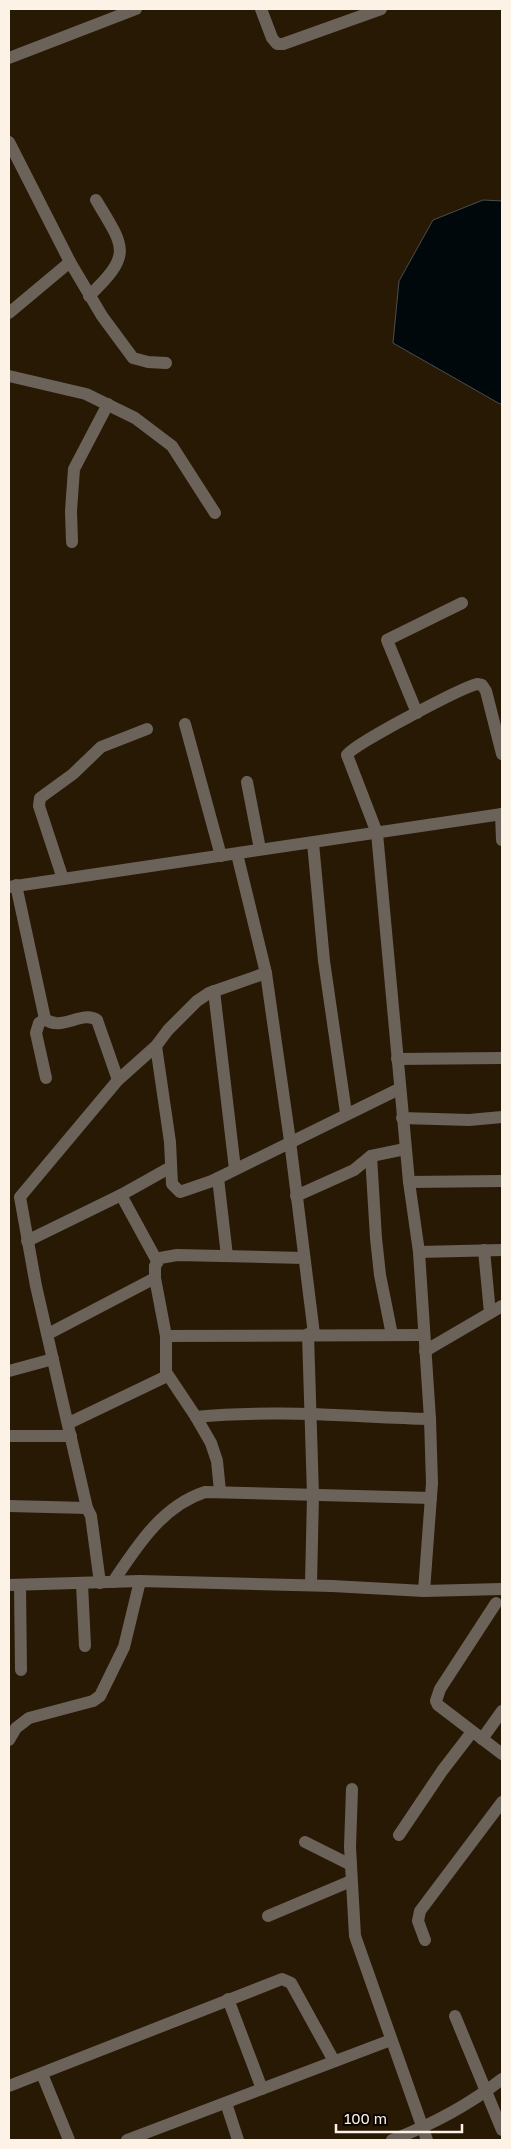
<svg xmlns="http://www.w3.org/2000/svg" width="511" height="2149" font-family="'Golos Text',sans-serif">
<rect width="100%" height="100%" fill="#281905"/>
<path fill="#00080c" stroke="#4c4e4d" d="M 483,200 L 502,201 L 502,403 L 500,404 L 393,343 L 399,281 L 433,220 Z"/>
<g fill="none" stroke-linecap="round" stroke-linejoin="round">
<g stroke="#6b6259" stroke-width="12">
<path d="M 261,9 L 272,38 L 277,44 L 283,44 L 381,9"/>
<path d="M 9,58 L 136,9"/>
<path d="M 9,142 L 70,262 L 102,316 L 133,358 L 148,362 L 166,363"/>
<path d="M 89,296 C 133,254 125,248 96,200"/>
<path d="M 9,313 L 70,262"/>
<path d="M 9,376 L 86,394 L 135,418 L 172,446 L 215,513"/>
<path d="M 72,542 L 71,511 L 74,469 L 108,404"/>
<path d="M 417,713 L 387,640 L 462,603"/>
<path d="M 185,724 L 221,856"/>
<path d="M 247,782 L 260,849"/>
<path d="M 501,814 L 502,840"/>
<path d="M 313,843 L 324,961 L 346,1113"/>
<path d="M 237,854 L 266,973 L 290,1141 L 314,1334"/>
<path d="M 63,879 L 39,806 L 40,798 L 73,774 L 101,747 L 147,729"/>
<path d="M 16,885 L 45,1019 C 61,1032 82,1010 97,1020 L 118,1080"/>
<path d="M 9,887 L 502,814"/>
<path d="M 214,991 L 235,1169"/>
<path d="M 45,1019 L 39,1023 L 36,1033 L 46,1078"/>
<path d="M 156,1046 L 170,1142 L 172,1184 L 180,1192 L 212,1181 L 399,1089"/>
<path d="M 397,1059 L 502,1058"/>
<path d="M 402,1118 L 469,1120 L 502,1117"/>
<path d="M 371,1156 L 376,1238 L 380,1275 L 392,1335"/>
<path d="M 218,1178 L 227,1256"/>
<path d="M 409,1182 L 502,1181"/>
<path d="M 121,1195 L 157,1261"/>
<path d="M 296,1196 L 354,1170 L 371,1156 L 405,1149"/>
<path d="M 27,1241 L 121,1195 L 171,1167"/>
<path d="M 484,1250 L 490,1313"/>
<path d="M 419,1252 L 502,1250"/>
<path d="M 48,1334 L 155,1278"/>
<path d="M 308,1334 L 313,1495 L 311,1585"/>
<path d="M 166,1336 L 424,1335"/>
<path d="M 425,1351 L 502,1306"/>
<path d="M 9,1371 L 53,1359"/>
<path d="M 196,1417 C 274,1409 353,1417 430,1419"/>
<path d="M 69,1423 L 167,1376"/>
<path d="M 9,1436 L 71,1436"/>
<path d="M 220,1491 L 217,1461 L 211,1443 L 196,1417 L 166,1372 L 166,1336 L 155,1278 L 155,1266 L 160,1258 L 177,1255 L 304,1258"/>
<path d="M 9,1506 L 87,1508"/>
<path d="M 113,1582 C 137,1546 162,1506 205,1492 L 431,1498"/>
<path d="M 100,1583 L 91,1516 L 87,1508 L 36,1286 L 20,1197 L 118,1080 L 156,1046 L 168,1030 L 197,1001 L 209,993 L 266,973"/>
<path d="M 82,1584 L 85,1646"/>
<path d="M 9,1585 L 140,1581 L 332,1586 L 424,1591 L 502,1589"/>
<path d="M 20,1585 L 21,1670"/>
<path d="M 424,1591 L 432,1483 L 430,1419 L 419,1252 L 409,1182 L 377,833 L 347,755 C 350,746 461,688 477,684 L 482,685 L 486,691 L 502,754"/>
<path d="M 496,1603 L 440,1689 L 436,1701 L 438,1705 L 502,1754"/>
<path d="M 482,1739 L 502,1711"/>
<path d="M 9,1740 L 16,1728 L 29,1718 L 93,1701 L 100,1696 L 124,1647 L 140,1581"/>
<path d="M 352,1789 L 350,1847 L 355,1936 L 427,2140"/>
<path d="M 399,1835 L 442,1771 L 472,1732"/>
<path d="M 305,1842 L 351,1865"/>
<path d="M 268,1916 L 351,1881"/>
<path d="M 425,1940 L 418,1921 L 420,1911 L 502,1802"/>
<path d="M 228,1999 L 262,2089"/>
<path d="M 455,2016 L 502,2130"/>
<path d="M 42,2074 L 69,2140"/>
<path d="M 9,2086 L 282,1979 L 291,1983 L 334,2061"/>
<path d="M 226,2103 L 238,2140"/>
<path d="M 127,2140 L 391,2040"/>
<path d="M 392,2140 C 431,2125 469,2105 502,2079"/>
</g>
</g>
<rect width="511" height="2149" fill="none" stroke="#fdf2e6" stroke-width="20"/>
<path d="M336 2124v8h126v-8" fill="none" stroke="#fdf2e6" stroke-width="2.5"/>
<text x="344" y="2124" font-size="15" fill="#fdf2e6" stroke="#0b0601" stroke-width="4" paint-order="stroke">100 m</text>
</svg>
